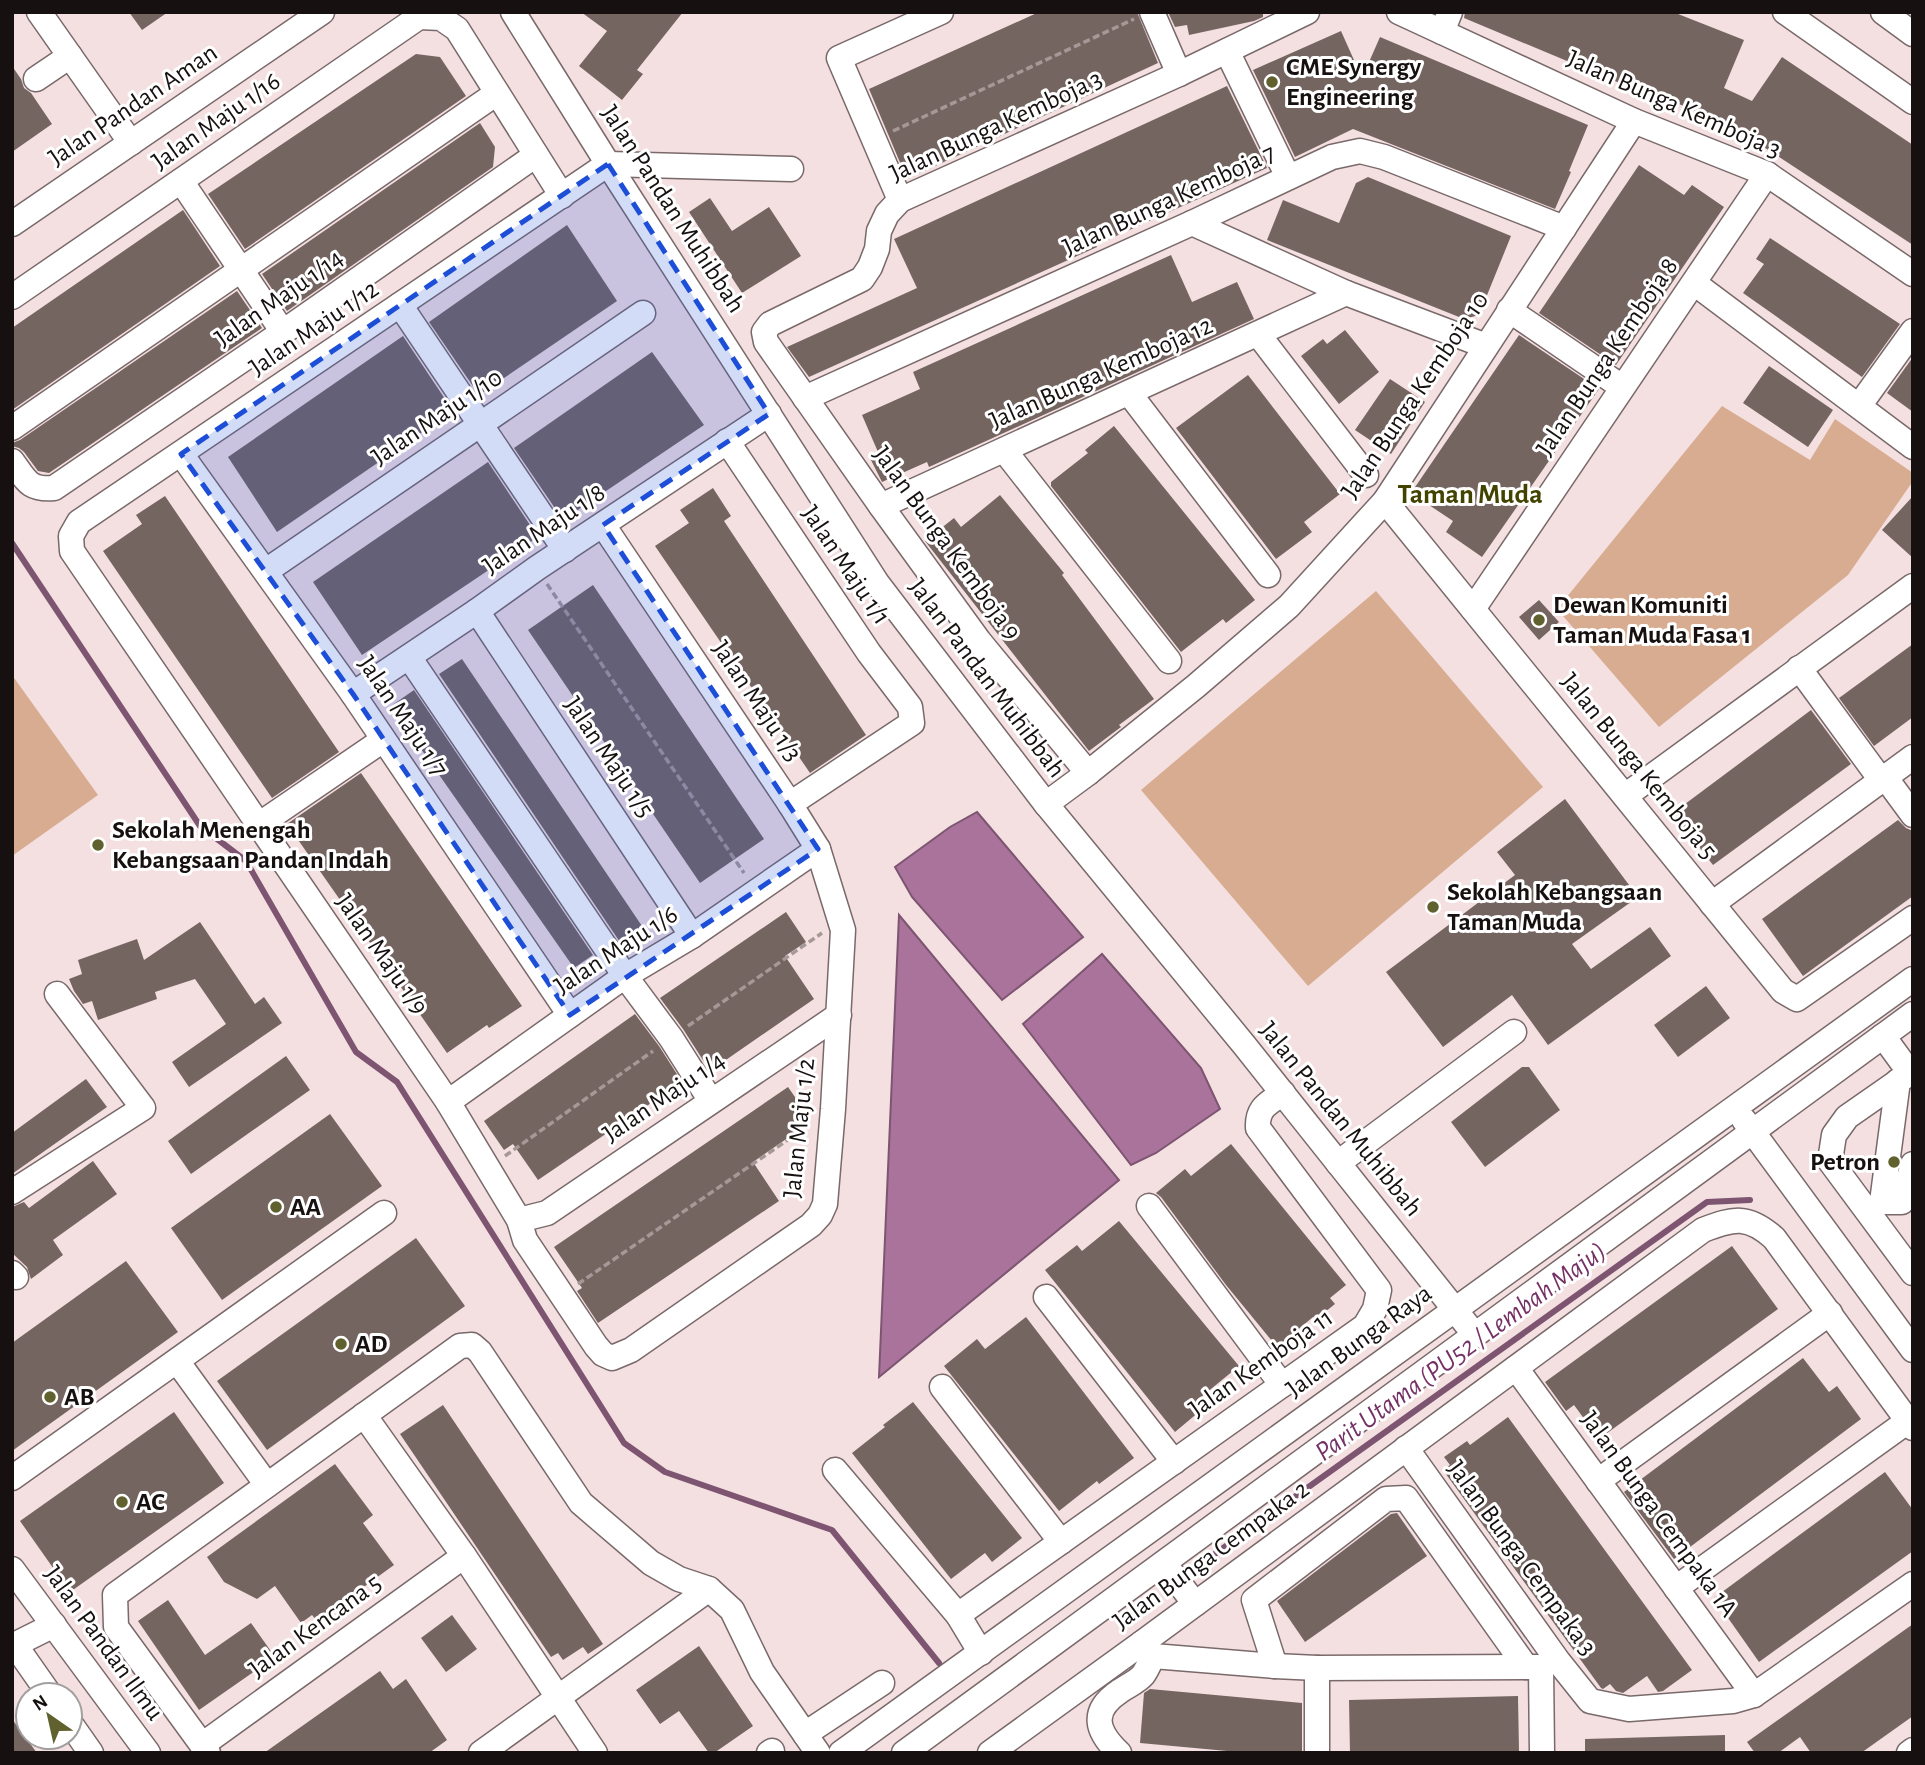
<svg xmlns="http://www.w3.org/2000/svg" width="1925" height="1765" font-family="'Alegreya Sans',sans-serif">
<rect width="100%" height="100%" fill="#f4e0e1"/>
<g fill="#d8ac91">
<path d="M 1722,406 L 1810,460 L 1835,419 L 1913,473 L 1913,481 L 1848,575 L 1659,727 L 1557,609 Z"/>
<path d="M 1376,591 L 1543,787 L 1308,986 L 1141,790 Z"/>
<path d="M 12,675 L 98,795 L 12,856 Z"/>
</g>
<g fill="#a9739b" stroke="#7d5571" stroke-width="2">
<path d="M 977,812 L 1083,937 L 1002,1000 L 912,897 L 895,867 L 950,827 Z"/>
<path d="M 899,915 L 1119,1180 L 879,1377 Z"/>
<path d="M 1102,954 L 1201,1068 L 1220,1109 L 1156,1153 L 1131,1165 L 1023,1024 Z"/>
</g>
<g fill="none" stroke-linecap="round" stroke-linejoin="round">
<g stroke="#7d5571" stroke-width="6">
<path d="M 12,543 L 200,826 L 246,861 L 356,1052 L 397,1082 L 624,1443 L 665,1472 L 832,1530 L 939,1663"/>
<path d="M 1205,1561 L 1707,1202 L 1750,1200"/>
</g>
</g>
<g fill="#756561">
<path d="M 129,12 L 168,12 L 142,30 Z"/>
<path d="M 581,12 L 683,12 L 637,70 L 643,74 L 622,100 L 579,66 L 607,31 Z"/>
<path d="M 1039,12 L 1137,12 L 1158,63 L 907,179 L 869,89 Z"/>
<path d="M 1168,12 L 1263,12 L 1263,17 L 1254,21 L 1189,35 L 1187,25 L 1175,27 Z"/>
<path d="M 1465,12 L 1673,12 L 1744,40 L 1724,88 L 1752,101 L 1782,57 L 1913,145 L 1913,245 L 1744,134 L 1679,104 L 1677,107 L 1464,18 Z"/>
<path d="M 1341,31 L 1362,78 L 1380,37 L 1588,125 L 1569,171 L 1571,172 L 1555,209 L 1353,129 L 1295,157 L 1253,70 Z"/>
<path d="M 416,54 L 440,57 L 466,96 L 245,249 L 208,194 Z"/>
<path d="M 12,66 L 21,79 L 24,88 L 31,93 L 52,124 L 12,152 Z"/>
<path d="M 1227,86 L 1267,168 L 1096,245 L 1097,247 L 809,377 L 787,347 L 917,288 L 894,239 Z"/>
<path d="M 480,123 L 495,147 L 493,167 L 287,311 L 262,274 Z"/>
<path d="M 1639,165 L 1684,195 L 1692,185 L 1724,207 L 1616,365 L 1539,313 Z"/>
<path d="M 1368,177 L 1511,236 L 1479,315 L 1464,319 L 1267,240 L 1283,200 L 1339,223 L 1356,183 Z"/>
<path d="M 710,198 L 732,231 L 769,207 L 801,256 L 742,293 L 689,212 Z"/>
<path d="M 183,210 L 220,266 L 12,410 L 12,328 Z"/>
<path d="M 567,225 L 617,301 L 479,395 L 429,322 Z"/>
<path d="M 1770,238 L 1900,324 L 1862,377 L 1743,293 L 1764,264 L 1756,259 Z"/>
<path d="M 1171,255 L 1192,302 L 1237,282 L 1254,319 L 929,467 L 927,462 L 882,482 L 869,456 L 878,452 L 862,415 L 920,389 L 913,372 Z"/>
<path d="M 237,291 L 262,328 L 49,473 L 38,471 L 24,452 L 19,448 L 12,446 L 12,443 L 20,440 Z"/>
<path d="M 1345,330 L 1379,372 L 1339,404 L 1301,356 L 1323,339 L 1327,344 Z"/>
<path d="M 1519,335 L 1599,389 L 1482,557 L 1446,532 L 1453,521 L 1411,493 Z"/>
<path d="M 403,336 L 453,411 L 277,532 L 228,457 Z"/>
<path d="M 652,352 L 704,425 L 563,520 L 514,448 Z"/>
<path d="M 1913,357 L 1913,412 L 1887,393 Z"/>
<path d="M 1769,366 L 1833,410 L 1808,447 L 1743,403 Z"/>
<path d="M 1248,375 L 1340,494 L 1304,522 L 1312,532 L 1276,559 L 1176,428 Z"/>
<path d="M 1390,379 L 1425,402 L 1391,454 L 1355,430 Z"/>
<path d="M 1114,426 L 1255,600 L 1226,623 L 1223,619 L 1181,652 L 1051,486 L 1051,482 L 1088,453 L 1085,450 Z"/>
<path d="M 488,462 L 538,537 L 362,655 L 313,582 Z"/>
<path d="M 713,488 L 731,516 L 724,521 L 866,735 L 810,773 L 655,546 L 689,523 L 680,510 Z"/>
<path d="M 1000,495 L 1064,573 L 1062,575 L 1154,699 L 1119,725 L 1121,727 L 1089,751 L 925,541 L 954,518 L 961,527 Z"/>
<path d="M 165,496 L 339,752 L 272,798 L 103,551 L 142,524 L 136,515 Z"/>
<path d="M 1913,496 L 1913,558 L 1882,530 Z"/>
<path d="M 593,585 L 764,839 L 700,883 L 528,630 Z"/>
<path d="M 1539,600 L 1559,622 L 1539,640 L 1519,617 Z"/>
<path d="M 1913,644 L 1913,717 L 1874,746 L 1839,698 Z"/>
<path d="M 462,659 L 646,932 L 624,948 L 439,674 Z"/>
<path d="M 414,690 L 593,955 L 574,968 L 391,706 Z"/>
<path d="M 1811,710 L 1851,764 L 1713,865 L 1673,813 Z"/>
<path d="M 361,773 L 522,1006 L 489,1028 L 487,1025 L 447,1053 L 287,824 Z"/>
<path d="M 1565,799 L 1638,897 L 1572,944 L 1591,969 L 1650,927 L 1671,956 L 1548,1045 L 1512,995 L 1443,1047 L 1386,972 L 1515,875 L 1497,852 Z"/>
<path d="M 1898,820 L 1906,828 L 1913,831 L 1913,896 L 1803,976 L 1762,919 Z"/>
<path d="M 786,912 L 806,942 L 785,956 L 814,999 L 710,1071 L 683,1029 L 660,998 Z"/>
<path d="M 200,922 L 255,1004 L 264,997 L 282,1023 L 189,1087 L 172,1062 L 226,1024 L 195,979 L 155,992 L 157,999 L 98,1020 L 92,1001 L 83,1004 L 74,991 L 69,979 L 82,974 L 78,960 L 137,939 L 144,960 Z"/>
<path d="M 1706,986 L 1730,1018 L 1678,1057 L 1654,1025 Z"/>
<path d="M 635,1014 L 659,1046 L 682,1082 L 538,1180 L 513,1144 L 504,1150 L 484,1121 Z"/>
<path d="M 286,1056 L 310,1090 L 191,1174 L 168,1141 Z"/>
<path d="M 1522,1067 L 1529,1067 L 1560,1110 L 1485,1167 L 1451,1122 Z"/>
<path d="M 86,1079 L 107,1107 L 12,1174 L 12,1133 Z"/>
<path d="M 788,1087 L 804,1110 L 797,1115 L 805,1126 L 753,1162 L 779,1201 L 598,1323 L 577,1291 L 582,1288 L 554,1247 Z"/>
<path d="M 330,1114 L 382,1186 L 222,1300 L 171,1228 Z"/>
<path d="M 1231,1144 L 1346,1285 L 1330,1298 L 1335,1304 L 1315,1320 L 1313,1317 L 1277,1347 L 1226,1285 L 1161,1197 L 1156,1193 L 1185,1169 L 1191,1176 Z"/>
<path d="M 93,1161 L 117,1194 L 53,1240 L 63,1255 L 31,1279 L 27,1267 L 12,1253 L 12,1207 L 24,1202 L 29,1208 Z"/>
<path d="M 1119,1221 L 1239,1366 L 1200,1398 L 1206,1406 L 1175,1432 L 1045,1270 L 1077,1245 L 1082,1251 Z"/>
<path d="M 416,1238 L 465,1306 L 267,1450 L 217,1381 Z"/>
<path d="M 1732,1246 L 1778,1309 L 1599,1439 L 1574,1405 L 1566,1411 L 1545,1382 Z"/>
<path d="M 126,1261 L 178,1332 L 12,1451 L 12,1343 Z"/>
<path d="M 1026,1317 L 1134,1458 L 1099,1484 L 1097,1481 L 1059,1511 L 944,1366 L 977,1339 L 985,1349 Z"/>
<path d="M 1803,1358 L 1829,1392 L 1837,1386 L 1861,1419 L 1674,1559 L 1624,1492 Z"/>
<path d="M 913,1402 L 1022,1538 L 992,1562 L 985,1553 L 951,1579 L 852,1453 L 885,1427 L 883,1425 Z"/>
<path d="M 443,1405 L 603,1644 L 588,1654 L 583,1647 L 563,1660 L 558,1653 L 551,1657 L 400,1434 Z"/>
<path d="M 174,1412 L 224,1483 L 70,1592 L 20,1521 Z"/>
<path d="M 1508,1417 L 1692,1670 L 1663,1691 L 1658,1692 L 1647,1676 L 1623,1693 L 1616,1691 L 1610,1684 L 1603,1689 L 1601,1688 L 1443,1470 L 1450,1465 L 1444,1457 L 1467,1441 L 1470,1445 Z"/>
<path d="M 335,1464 L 373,1515 L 363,1523 L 394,1565 L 317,1621 L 312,1615 L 301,1623 L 275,1586 L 257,1599 L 224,1582 L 207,1557 Z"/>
<path d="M 1885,1472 L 1913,1510 L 1913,1551 L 1759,1662 L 1714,1598 Z"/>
<path d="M 1397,1513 L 1427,1556 L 1305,1642 L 1277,1601 L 1391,1514 Z"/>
<path d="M 168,1600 L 205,1655 L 251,1623 L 275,1657 L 199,1710 L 138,1621 Z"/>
<path d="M 452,1615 L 477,1649 L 446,1672 L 421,1638 Z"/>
<path d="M 1913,1624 L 1913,1716 L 1861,1753 L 1811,1753 L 1800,1737 L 1778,1753 L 1755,1753 L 1747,1742 Z"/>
<path d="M 699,1646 L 753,1726 L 714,1753 L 709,1753 L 679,1711 L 660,1724 L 636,1690 Z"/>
<path d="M 380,1671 L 393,1689 L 406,1679 L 447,1740 L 429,1753 L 264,1753 Z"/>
<path d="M 1150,1689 L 1302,1703 L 1302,1753 L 1249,1753 L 1140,1743 L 1144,1693 Z"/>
<path d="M 1518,1696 L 1519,1751 L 1350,1753 L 1349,1700 Z"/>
<path d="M 12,1719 L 37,1753 L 12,1753 Z"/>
<path d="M 1725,1735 L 1725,1753 L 1585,1753 L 1585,1739 Z"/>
</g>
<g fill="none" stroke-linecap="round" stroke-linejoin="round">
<g stroke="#7a696a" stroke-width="27">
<g id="minor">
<path d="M 39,12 L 131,143"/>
<path d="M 513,12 L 608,164 L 877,583 L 1046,804 L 1245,1046 L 1475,1335"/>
<path d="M 1152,12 L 1179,74"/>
<path d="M 1399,12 L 1634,121 L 1767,174 L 1913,274"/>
<path d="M 1785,12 L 1913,102"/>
<path d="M 1883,12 L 1913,34"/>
<path d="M 1442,32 L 1450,12"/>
<path d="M 1227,51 L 1288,177"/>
<path d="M 36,79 L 70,56"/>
<path d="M 181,181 L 283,332"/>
<path d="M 900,200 L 839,58 L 941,12"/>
<path d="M 1192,223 L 1346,293 L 1486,346"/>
<path d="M 12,224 L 322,12"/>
<path d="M 1694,283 L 1913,447"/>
<path d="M 12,297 L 419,17 L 441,18 L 457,29 L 562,196"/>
<path d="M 400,305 L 565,550"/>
<path d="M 1509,310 L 1622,387"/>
<path d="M 1258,334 L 1366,475"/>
<path d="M 1129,393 L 1268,575"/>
<path d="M 805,398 L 1192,223 L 1332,157 L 1360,151 L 1384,157 L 1564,228"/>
<path d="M 1859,406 L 1913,331"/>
<path d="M 12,428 L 497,93"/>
<path d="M 727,441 L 869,653 L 910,707 L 912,723 L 790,804"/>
<path d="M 1004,450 L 1169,661"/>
<path d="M 181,454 L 353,694 L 570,1015"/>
<path d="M 12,461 C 26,480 28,490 54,488 L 283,332 L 536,155"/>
<path d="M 1385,501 L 1783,991 L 1797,999 L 1913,918"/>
<path d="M 881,506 L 1346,293"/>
<path d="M 603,525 L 790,804 L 818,849 L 843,930 L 833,1109 L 825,1204 L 820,1215 L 811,1225 L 631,1350 L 612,1358 L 603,1354 L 596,1346 L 525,1240 L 519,1220 L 448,1102 L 72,551 L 71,536 L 79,522 L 608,164 L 791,169"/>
<path d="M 266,571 L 643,313"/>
<path d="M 1473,609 L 1767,174"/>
<path d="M 477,611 L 692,936"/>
<path d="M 409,657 L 625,976 L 671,1038 L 711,1101"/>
<path d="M 1799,668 L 1881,780"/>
<path d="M 353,694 L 477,611 L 537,568 L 769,414"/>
<path d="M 1088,773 L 979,641 L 881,506 L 766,342 L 764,332 L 770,324 L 862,279 L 870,267 L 877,249 L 879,231 L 887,214 L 900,200 L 1179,74 L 1307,12"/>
<path d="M 1885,777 L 1913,815"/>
<path d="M 1625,796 L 1913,586"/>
<path d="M 1046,804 L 1088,773 L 1196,686 L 1289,606 L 1385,501 L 1634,121"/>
<path d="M 257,826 L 383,740"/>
<path d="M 1712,904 L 1913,757"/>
<path d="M 1883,1036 L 1910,1073"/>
<path d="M 1913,1071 L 1847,1117 L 1834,1135 L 1830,1161 L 1913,1273"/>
<path d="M 1898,1081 L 1882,1202 L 1902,1202 L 1913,1164"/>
<path d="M 448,1102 L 625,976 L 692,936 L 818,849"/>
<path d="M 1744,1120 L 1913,1350"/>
<path d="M 1338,1163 L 1514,1032"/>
<path d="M 12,1192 L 143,1108 L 57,994"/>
<path d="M 1149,1206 L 1282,1385"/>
<path d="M 519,1220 L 547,1213 L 839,1015"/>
<path d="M 12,1273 L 16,1277"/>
<path d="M 1046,1297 L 1174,1462"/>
<path d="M 177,1361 L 267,1485"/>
<path d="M 1516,1368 L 1754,1695"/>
<path d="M 942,1387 L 1061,1542"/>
<path d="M 364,1415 L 464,1556 L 595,1753"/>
<path d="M 1406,1448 L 1558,1661 L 1590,1701 L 1629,1709 L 1733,1701 L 1754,1695 L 1913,1584"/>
<path d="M 835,1470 L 958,1615 L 981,1653"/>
<path d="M 12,1478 L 384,1213"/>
<path d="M 1598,1481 L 1830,1313"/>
<path d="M 1164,1563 L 1195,1604"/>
<path d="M 12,1569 L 148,1753"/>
<path d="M 1676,1588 L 1908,1421"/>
<path d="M 958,1615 L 1365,1326 L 1375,1309 L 1379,1290 L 1258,1128 C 1257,1107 1268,1104 1283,1093"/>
<path d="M 1142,1643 L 1153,1656 L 1275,1666 L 1317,1668 L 1537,1667"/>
<path d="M 15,1645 L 50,1695"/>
<path d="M 12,1646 L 54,1625"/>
<path d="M 1275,1666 L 1254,1600 L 1386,1499 L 1406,1498 L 1526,1667"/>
<path d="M 1541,1667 L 1542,1753"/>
<path d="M 70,1723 L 91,1753"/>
<path d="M 805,1734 L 882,1683"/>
<path d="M 202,1745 L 464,1556"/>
<path d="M 208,1753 L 116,1627 L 115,1595 L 460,1346 L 472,1345 L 480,1352 L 581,1503 L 651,1563 L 679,1579 L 709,1589 L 732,1610 L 762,1672 L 818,1753"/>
<path d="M 481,1753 L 709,1589"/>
<path d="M 769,1753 L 772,1751"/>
<path d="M 841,1753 L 1913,979"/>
<path d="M 904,1753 L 1913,1014"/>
<path d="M 990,1753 L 1142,1643 L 1703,1230 C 1734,1218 1748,1215 1774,1238 L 1913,1428"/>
<path d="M 1119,1753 C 1096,1731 1090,1711 1120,1691 C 1127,1686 1137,1682 1143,1675 C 1147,1670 1150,1662 1153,1656"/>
<path d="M 1317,1753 L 1317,1668"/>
<path d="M 1909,1753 L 1913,1750"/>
</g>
</g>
<g stroke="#a79898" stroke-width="3.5" stroke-dasharray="7 3.5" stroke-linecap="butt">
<path d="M 893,131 L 1134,19"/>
<path d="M 547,584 L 744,873"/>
<path d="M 688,1026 L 822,933"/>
<path d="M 505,1156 L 653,1051"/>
<path d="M 578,1284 L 811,1124"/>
</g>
<use href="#minor" stroke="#fff" stroke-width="24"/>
</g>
<path fill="#1d4ed8" fill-opacity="0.2" stroke="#1d4ed8" stroke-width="5" stroke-dasharray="14 9" stroke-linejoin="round" d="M 608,164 L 769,414 L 603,525 L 818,849 L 570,1015 L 353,694 L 181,454 Z"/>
<g fill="#60612e" stroke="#fff" stroke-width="2.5">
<circle cx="1272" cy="82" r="7"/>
<circle cx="1539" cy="620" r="7"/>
<circle cx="98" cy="845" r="7"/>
<circle cx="1433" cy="907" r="7"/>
<circle cx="1894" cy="1162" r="7"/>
<circle cx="276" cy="1207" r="7"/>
<circle cx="341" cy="1344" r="7"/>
<circle cx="50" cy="1397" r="7"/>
<circle cx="122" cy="1502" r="7"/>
</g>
<g text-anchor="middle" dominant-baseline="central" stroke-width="6" stroke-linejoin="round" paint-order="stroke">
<g font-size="26" font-weight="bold" fill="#161010" stroke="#fff" text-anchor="start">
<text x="1286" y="67">CME Synergy<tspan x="1286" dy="30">Engineering</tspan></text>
<text x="1553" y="605">Dewan Komuniti<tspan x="1553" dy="30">Taman Muda Fasa 1</tspan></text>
<text x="112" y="830">Sekolah Menengah<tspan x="112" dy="30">Kebangsaan Pandan Indah</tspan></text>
<text x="1447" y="892">Sekolah Kebangsaan<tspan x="1447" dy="30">Taman Muda</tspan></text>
<text x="1880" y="1162" text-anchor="end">Petron</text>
<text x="290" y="1207">AA</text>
<text x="355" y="1344">AD</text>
<text x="64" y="1397">AB</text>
<text x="136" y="1502">AC</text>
</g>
<g font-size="26" fill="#161010" stroke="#fff">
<text transform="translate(1674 104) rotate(24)">Jalan Bunga Kemboja 3</text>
<text transform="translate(133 105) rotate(-34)">Jalan Pandan Aman</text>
<text transform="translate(216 121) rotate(-35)">Jalan Maju 1/16</text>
<text transform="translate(996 126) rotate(-25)">Jalan Bunga Kemboja 3</text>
<text transform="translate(1169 200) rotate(-25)">Jalan Bunga Kemboja 7</text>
<text transform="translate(673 209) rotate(57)">Jalan Pandan Muhibbah</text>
<text transform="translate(279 298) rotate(-35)">Jalan Maju 1/14</text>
<text transform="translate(314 328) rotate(-34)">Jalan Maju 1/12</text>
<text transform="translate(1607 357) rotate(-56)">Jalan Bunga Kemboja 8</text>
<text transform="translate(1101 373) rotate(-24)">Jalan Bunga Kemboja 12</text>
<text transform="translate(1415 395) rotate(-56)">Jalan Bunga Kemboja 10</text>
<text transform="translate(437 417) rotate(-34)">Jalan Maju 1/10</text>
<text transform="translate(544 529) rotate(-34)">Jalan Maju 1/8</text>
<text transform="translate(947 543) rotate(54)">Jalan Bunga Kemboja 9</text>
<text transform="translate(846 565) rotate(56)">Jalan Maju 1/1</text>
<text transform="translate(987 678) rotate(53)">Jalan Pandan Muhibbah</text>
<text transform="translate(757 701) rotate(56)">Jalan Maju 1/3</text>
<text transform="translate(403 716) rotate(56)">Jalan Maju 1/7</text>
<text transform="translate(609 757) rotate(56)">Jalan Maju 1/5</text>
<text transform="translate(1639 766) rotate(51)">Jalan Bunga Kemboja 5</text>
<text transform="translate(616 950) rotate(-33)">Jalan Maju 1/6</text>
<text transform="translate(382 954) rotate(55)">Jalan Maju 1/9</text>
<text transform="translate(664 1097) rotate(-34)">Jalan Maju 1/4</text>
<text transform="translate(1341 1119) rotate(51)">Jalan Pandan Muhibbah</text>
<text transform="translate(799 1128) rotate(-84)">Jalan Maju 1/2</text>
<text transform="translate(1359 1341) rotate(-36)">Jalan Bunga Raya</text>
<text transform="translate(1261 1363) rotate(-35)">Jalan Kemboja 11</text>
<text transform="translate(1659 1514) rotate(54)">Jalan Bunga Cempaka 1A</text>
<text transform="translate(1211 1555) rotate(-36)">Jalan Bunga Cempaka 2</text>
<text transform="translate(1522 1558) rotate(54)">Jalan Bunga Cempaka 3</text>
<text transform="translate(315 1626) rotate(-36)">Jalan Kencana 5</text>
<text transform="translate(104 1643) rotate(54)">Jalan Pandan Ilmu</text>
</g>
<g font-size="28" font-weight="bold" fill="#434301" stroke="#fff">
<text x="1470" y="495">Taman Muda</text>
</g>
<g font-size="28" font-style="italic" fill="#753166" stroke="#fff">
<text transform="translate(1461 1352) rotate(-36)">Parit Utama (PU52 / Lembah Maju)</text>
</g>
</g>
<rect width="1925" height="1765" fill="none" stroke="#161010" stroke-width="28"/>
<g transform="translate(49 1716) rotate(326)"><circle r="33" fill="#ffffff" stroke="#a29f9f" stroke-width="2"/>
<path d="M0-5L12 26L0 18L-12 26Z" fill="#60612e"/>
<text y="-10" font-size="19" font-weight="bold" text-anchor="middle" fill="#161010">N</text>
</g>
</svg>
